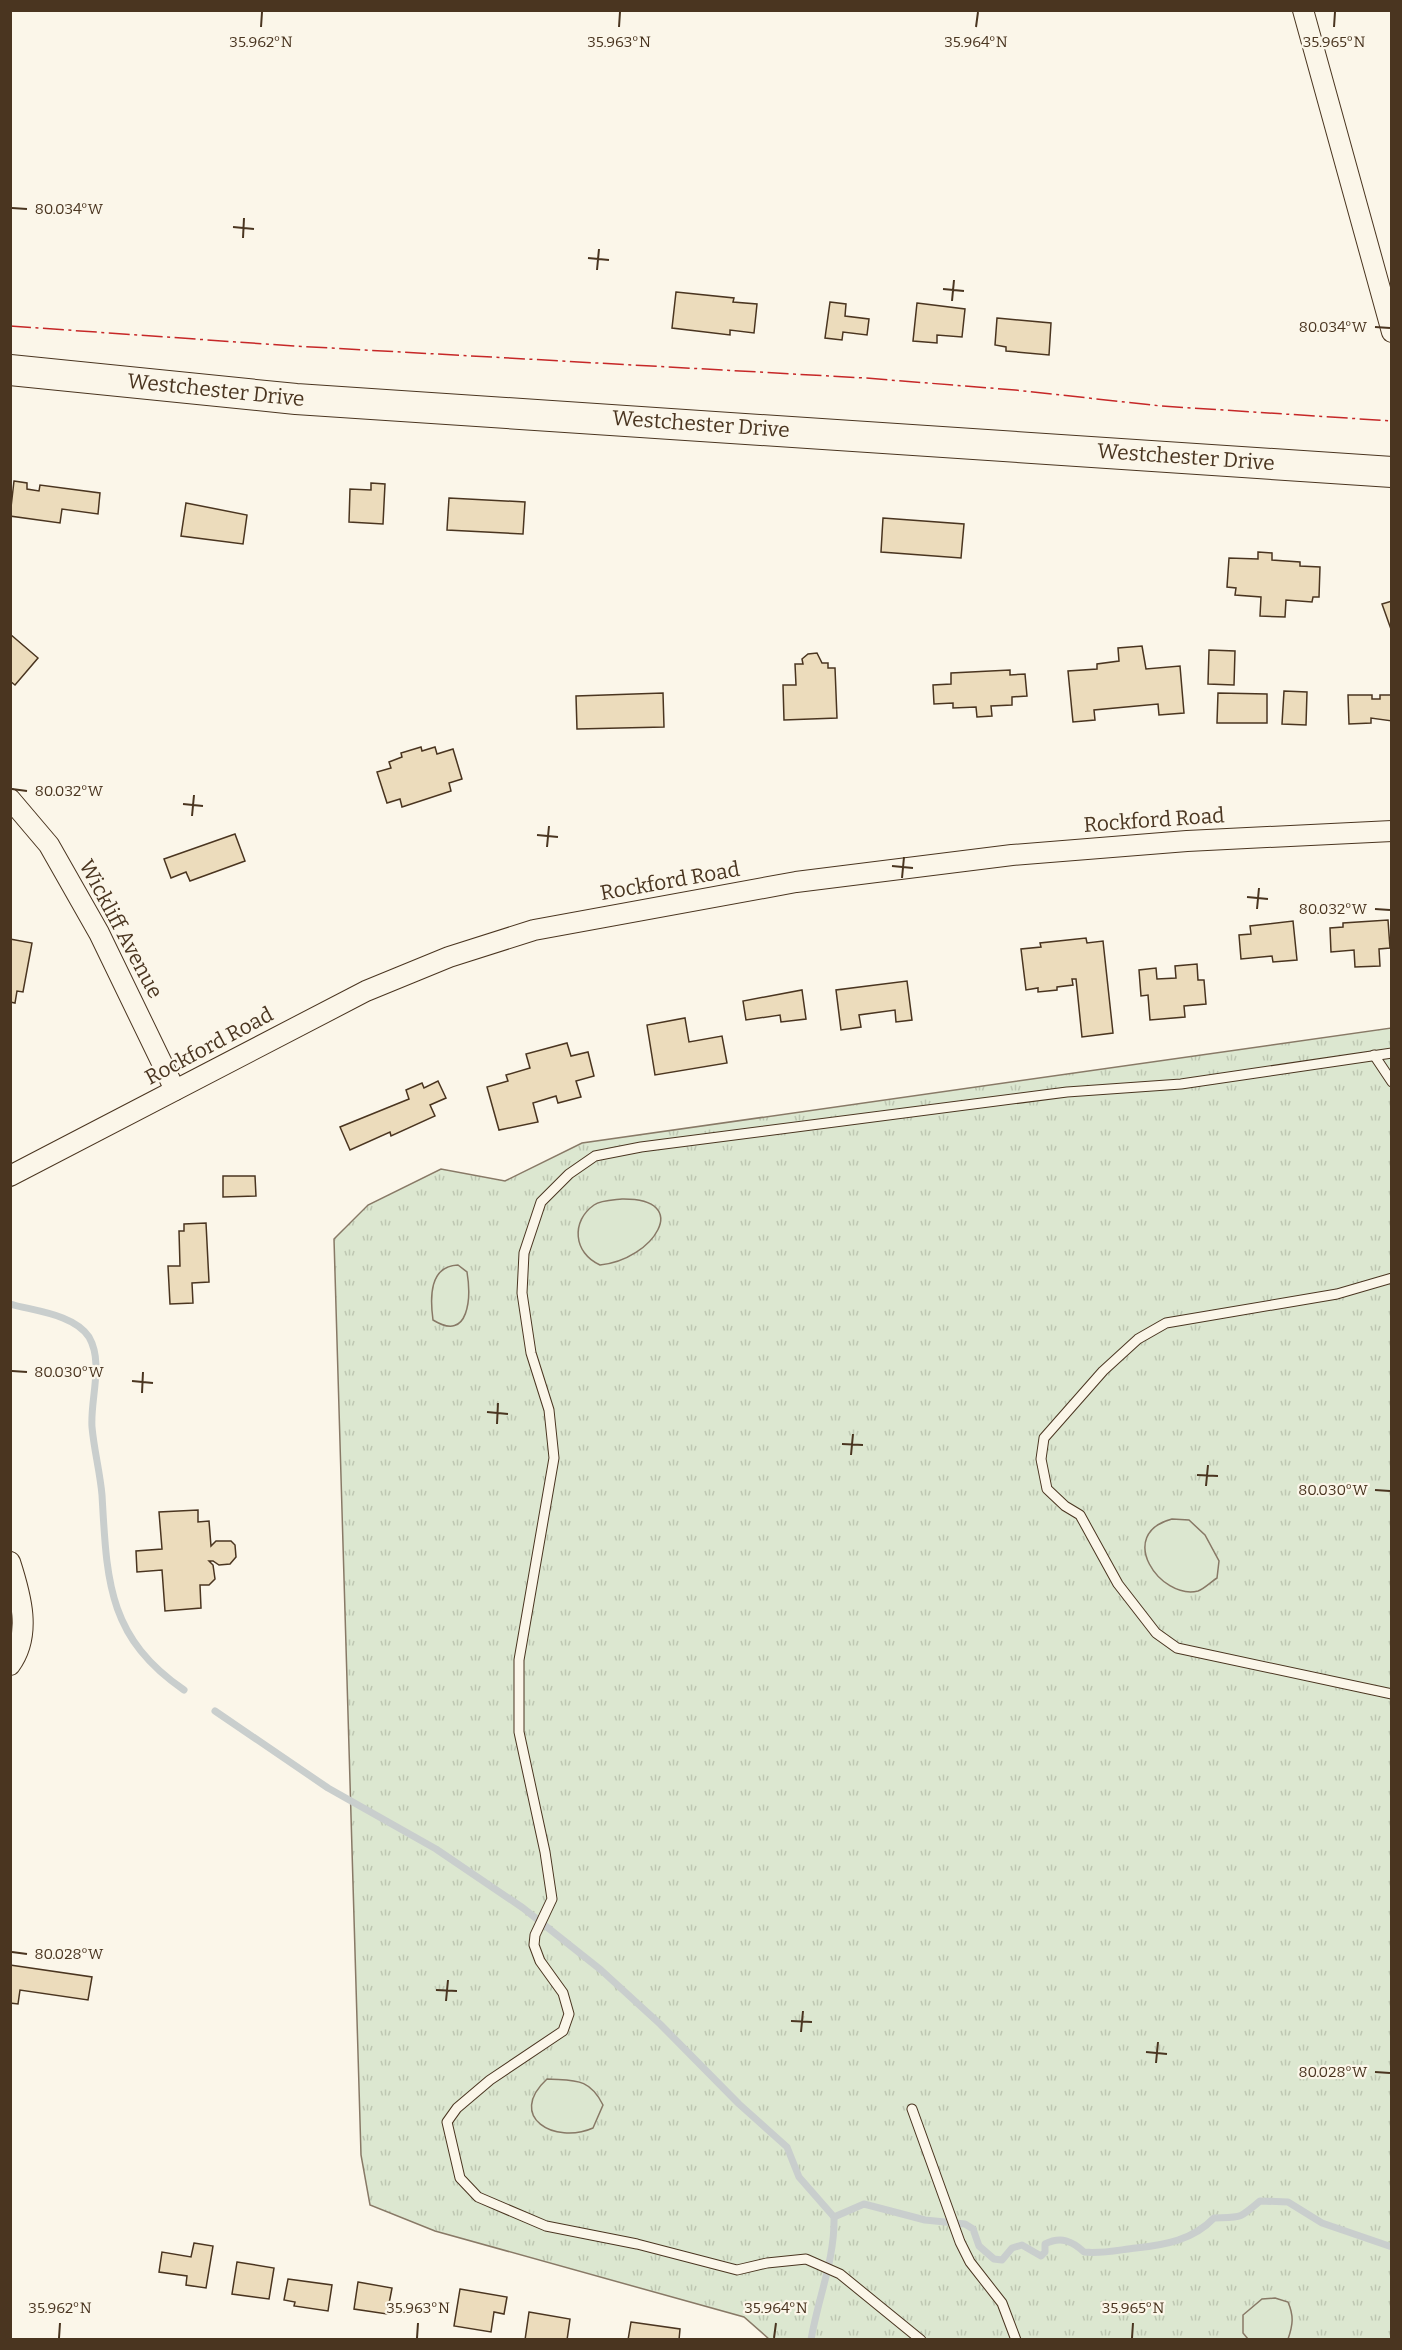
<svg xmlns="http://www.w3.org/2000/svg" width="1402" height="2350" font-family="Bitter,serif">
<defs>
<pattern id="grass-tufts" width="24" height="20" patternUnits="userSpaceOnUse" patternTransform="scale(1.5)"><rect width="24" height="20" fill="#dce7d0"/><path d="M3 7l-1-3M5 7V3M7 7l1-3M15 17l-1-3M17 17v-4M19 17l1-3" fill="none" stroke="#bec7b2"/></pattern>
</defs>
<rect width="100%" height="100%" fill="#fbf6e9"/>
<path fill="url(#grass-tufts)" stroke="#887966" stroke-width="1.5" d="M 1391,1028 L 1391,2339 L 769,2339 L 744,2317 L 435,2231 L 370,2205 L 361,2155 L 334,1239 L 368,1205 L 441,1169 L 505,1181 L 582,1143 Z"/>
<g fill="#dce7d0" stroke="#887966" stroke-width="1.5">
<path d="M 622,1199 C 694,1198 653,1260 600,1265 C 573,1253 571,1221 594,1205 C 601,1200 614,1200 622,1199 Z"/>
<path d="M 458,1265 L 467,1272 C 471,1296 470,1343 433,1320 C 430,1298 429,1266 458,1265 Z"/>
<path d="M 1172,1519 L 1189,1520 L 1205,1535 L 1219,1561 L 1217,1578 C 1212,1581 1204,1589 1198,1591 C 1160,1600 1115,1534 1172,1519 Z"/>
<path d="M 547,2079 C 574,2081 589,2077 603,2105 L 593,2128 C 555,2145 506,2117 547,2079 Z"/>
<path d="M 1275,2298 L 1288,2302 C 1294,2316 1293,2325 1288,2339 L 1248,2339 L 1243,2333 L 1243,2315 L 1262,2299 Z"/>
</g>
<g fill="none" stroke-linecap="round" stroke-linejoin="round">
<g stroke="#c9cecd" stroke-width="7">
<path d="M 10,1304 C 34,1311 74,1314 89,1337 C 104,1363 90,1399 92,1427 C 94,1450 100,1472 102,1495 C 107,1580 107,1637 184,1690"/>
<path d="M 215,1711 L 328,1788 L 436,1849 L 523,1908 L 601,1970 L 660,2024 L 739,2104 L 787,2147 L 799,2177 L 834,2217 C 835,2259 818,2298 811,2340"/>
<path d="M 834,2217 L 864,2204 L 925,2220 L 965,2224 L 973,2229 L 979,2246 L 994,2259 L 1002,2260 L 1012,2248 L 1022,2245 L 1041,2256 L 1045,2252 L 1045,2244 C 1061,2236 1072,2241 1084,2252 C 1102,2254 1118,2250 1136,2248 C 1165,2245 1193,2240 1214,2218 C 1242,2217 1239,2219 1260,2201 L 1288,2202 L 1322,2223 L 1392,2247"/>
</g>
</g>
<g fill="#ecdcbc" stroke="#4a3520" stroke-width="1.5">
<path d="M 676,292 L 734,298 L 733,302 L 757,304 L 754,333 L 730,330 L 730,335 L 672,328 Z"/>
<path d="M 830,302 L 846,304 L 845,316 L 869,319 L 867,335 L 843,332 L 842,340 L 825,338 Z"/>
<path d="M 917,303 L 965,309 L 962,337 L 937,335 L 937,343 L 913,341 Z"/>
<path d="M 997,318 L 1051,323 L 1049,355 L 1006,351 L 1006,347 L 995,345 Z"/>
<path d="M 14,481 L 27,483 L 27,489 L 39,491 L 40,485 L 100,493 L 98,514 L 62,509 L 60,523 L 10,516 Z"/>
<path d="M 371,483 L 385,484 L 383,524 L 349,522 L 350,489 L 371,490 Z"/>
<path d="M 449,498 L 525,502 L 523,534 L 447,530 Z"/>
<path d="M 186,503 L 247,515 L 243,544 L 181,536 Z"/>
<path d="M 883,518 L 964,524 L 961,558 L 881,552 Z"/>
<path d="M 1258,552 L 1272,553 L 1272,560 L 1300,562 L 1300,566 L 1320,567 L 1319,597 L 1313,597 L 1312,602 L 1286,600 L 1285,617 L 1260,616 L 1261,597 L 1235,595 L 1236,588 L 1227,587 L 1229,558 L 1258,559 Z"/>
<path d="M 1392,601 L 1392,632 L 1382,604 Z"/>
<path d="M 10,634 L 38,658 L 15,685 L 10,681 Z"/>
<path d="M 1142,646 L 1146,669 L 1180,666 L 1184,713 L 1159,715 L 1158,704 L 1094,710 L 1095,720 L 1073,722 L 1068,671 L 1097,669 L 1097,664 L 1119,661 L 1118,648 Z"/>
<path d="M 1209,650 L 1235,651 L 1234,685 L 1208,684 Z"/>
<path d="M 817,653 L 822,663 L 828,663 L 828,668 L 835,668 L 837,718 L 784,720 L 783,685 L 796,685 L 795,664 L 803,664 L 802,659 L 808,654 Z"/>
<path d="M 1010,670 L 1010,675 L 1025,674 L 1027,696 L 1012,697 L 1012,705 L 991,706 L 992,716 L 977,717 L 976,707 L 953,708 L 953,703 L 934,704 L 933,685 L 951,684 L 951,673 Z"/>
<path d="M 1284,691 L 1307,692 L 1306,725 L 1282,724 Z"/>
<path d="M 663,693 L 664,727 L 577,729 L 576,696 Z"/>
<path d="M 1218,693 L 1267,694 L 1267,723 L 1217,723 Z"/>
<path d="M 1348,695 L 1372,695 L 1372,699 L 1380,699 L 1380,695 L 1392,695 L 1392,721 L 1371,718 L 1371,723 L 1349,724 Z"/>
<path d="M 421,747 L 422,751 L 435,747 L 437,754 L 453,749 L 462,779 L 449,783 L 451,791 L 402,807 L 400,799 L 387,803 L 377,772 L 391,768 L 389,762 L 402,757 L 401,753 Z"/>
<path d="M 235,834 L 245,861 L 190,881 L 186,872 L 171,878 L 164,859 Z"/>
<path d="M 1388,920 L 1390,948 L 1379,949 L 1380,966 L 1355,967 L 1354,950 L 1331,952 L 1330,928 L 1343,927 L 1343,923 Z"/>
<path d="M 1293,921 L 1297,960 L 1273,962 L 1272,956 L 1241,959 L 1239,935 L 1251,934 L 1250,926 Z"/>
<path d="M 1086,938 L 1087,943 L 1103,941 L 1113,1033 L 1082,1037 L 1076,979 L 1072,979 L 1073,985 L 1057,987 L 1057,990 L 1038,992 L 1038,988 L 1026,990 L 1021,949 L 1041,947 L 1040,943 Z"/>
<path d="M 10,939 L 32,943 L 23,992 L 17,991 L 15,1003 L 10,1002 Z"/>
<path d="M 1197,964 L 1198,980 L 1204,980 L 1206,1004 L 1184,1006 L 1185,1017 L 1150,1020 L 1148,995 L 1141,996 L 1139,970 L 1156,968 L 1157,979 L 1176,978 L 1175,966 Z"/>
<path d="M 907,981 L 912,1020 L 896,1022 L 895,1010 L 859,1015 L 861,1027 L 841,1030 L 836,990 Z"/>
<path d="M 802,990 L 806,1019 L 781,1022 L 780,1015 L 746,1020 L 743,1001 Z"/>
<path d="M 685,1018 L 689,1042 L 722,1036 L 727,1063 L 655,1075 L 647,1025 Z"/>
<path d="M 567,1043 L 571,1056 L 588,1052 L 594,1076 L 576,1081 L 581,1097 L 558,1103 L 556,1096 L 533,1103 L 538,1122 L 499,1130 L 487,1087 L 508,1081 L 506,1075 L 530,1068 L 526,1054 Z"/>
<path d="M 438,1081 L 446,1098 L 430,1105 L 435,1116 L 391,1136 L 390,1132 L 350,1150 L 340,1127 L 409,1099 L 406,1090 L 422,1083 L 424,1088 Z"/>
<path d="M 223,1176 L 255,1176 L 256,1196 L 223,1197 Z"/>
<path d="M 206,1223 L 209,1282 L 192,1283 L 193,1303 L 170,1304 L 168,1266 L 180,1266 L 179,1231 L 184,1231 L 184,1224 Z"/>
<path d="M 198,1510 L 198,1522 L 209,1521 L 211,1546 L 216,1541 L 231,1541 L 235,1545 L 236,1557 L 230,1564 L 219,1565 L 213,1561 L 209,1561 L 213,1565 L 215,1579 L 209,1585 L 200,1585 L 201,1608 L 165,1611 L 162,1570 L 137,1572 L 136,1551 L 162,1549 L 159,1512 Z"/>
<path d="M 10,1965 L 92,1977 L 88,2000 L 20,1990 L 18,2004 L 10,2003 Z"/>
<path d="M 194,2243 L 213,2246 L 206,2288 L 186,2285 L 187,2276 L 159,2272 L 162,2252 L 191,2257 Z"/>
<path d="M 237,2262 L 274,2268 L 269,2299 L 232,2294 Z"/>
<path d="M 288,2279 L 332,2285 L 328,2311 L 294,2306 L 295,2302 L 284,2300 Z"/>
<path d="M 358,2282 L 392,2288 L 387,2314 L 354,2309 Z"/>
<path d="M 460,2289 L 507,2297 L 504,2314 L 494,2312 L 491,2332 L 454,2326 Z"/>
<path d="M 529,2312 L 570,2319 L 567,2340 L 525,2340 Z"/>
<path d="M 631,2322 L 680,2329 L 679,2340 L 628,2340 Z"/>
</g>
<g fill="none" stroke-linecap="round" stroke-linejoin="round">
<g stroke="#4a3520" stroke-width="11">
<g id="service">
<path d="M 1374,1055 L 1392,1082"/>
<path d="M 1392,1278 L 1337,1294 L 1166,1323 L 1138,1339 L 1103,1371 L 1044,1438 L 1041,1459 L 1047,1489 L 1065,1506 L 1080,1515 L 1118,1584 L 1156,1633 L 1177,1648 L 1392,1694"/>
<path d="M 912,2109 L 960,2242 L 970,2262 L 1002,2303 L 1016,2340"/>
<path d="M 921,2340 L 840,2274 L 806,2259 L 767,2263 L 737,2270 L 637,2244 L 546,2226 L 478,2197 L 460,2178 L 447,2122 L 457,2108 L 490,2080 L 563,2031 L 569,2014 L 563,1993 L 540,1961 L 534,1945 L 535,1935 L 552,1899 L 545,1852 L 519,1732 L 519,1660 L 554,1458 L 549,1410 L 531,1353 L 522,1293 L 524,1253 L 541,1202 L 569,1174 L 595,1156 L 641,1147 L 1067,1092 L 1181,1084 L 1392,1053"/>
</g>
</g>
<g stroke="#4a3520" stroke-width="22">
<g id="minor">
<path d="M 1303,10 L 1392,332"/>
<path d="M 10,799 L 49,845 L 99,933 L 175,1090"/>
<path d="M 10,1176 L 366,991 L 449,957 L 534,930 L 796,882 L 1012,855 L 1187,841 L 1392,831"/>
<path d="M 10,1562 C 21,1596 32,1635 10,1665"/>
</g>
</g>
<g stroke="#4a3520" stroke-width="32">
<path id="primary" d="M 10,370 L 296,399 L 1392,472"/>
</g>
<use href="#service" stroke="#fbf6e9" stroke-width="9"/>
<use href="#minor" stroke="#fbf6e9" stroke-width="20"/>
<use href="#primary" stroke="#fbf6e9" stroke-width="30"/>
<path stroke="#c62828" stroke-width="1.5" stroke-dasharray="21 4.5 3 4.5" stroke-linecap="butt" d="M 10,326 L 294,346 L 865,378 L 1015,390 L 1161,406 L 1392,421"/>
</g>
<path fill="none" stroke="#4a3520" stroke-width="2" d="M 261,27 L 262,12M 619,27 L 620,12M 976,27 L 978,12M 1334,27 L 1335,12M 12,208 L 27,209M 233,227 L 254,229M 243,238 L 244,218M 588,258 L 609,260M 597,270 L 599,249M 943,289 L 964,291M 952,301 L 954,280M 1375,327 L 1390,328M 12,789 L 27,791M 183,804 L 203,806M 192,816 L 194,795M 537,835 L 558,837M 547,847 L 549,826M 892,866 L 913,868M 902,878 L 904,857M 1247,897 L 1268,899M 1257,909 L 1259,888M 1375,909 L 1390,910M 12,1371 L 27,1372M 132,1381 L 153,1383M 142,1393 L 143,1372M 487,1412 L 508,1414M 497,1424 L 498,1403M 842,1444 L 863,1445M 851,1455 L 853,1434M 1197,1475 L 1218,1476M 1206,1486 L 1208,1465M 1375,1490 L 1390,1491M 12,1952 L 27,1954M 436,1990 L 457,1991M 446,2001 L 448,1980M 791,2021 L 812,2022M 801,2032 L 803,2011M 1146,2052 L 1167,2054M 1156,2063 L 1158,2042M 1375,2072 L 1390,2073M 59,2338 L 60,2323M 417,2338 L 418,2323M 774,2338 L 776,2323M 1132,2338 L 1133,2323"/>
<g text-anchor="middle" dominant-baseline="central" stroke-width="4.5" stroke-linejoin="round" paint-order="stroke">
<g font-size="21" fill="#4a3520" stroke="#fbf6e9">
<text transform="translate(216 390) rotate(6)">Westchester Drive</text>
<text transform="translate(701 424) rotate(4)">Westchester Drive</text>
<text transform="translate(1186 457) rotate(4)">Westchester Drive</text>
<text transform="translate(1154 820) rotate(-4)">Rockford Road</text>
<text transform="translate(670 881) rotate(-10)">Rockford Road</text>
<text transform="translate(121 929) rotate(62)">Wickliff Avenue</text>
<text transform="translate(209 1046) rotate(-28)">Rockford Road</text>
</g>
</g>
<g font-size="15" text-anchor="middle" fill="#4a3520" stroke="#fbf6e9" stroke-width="4.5" stroke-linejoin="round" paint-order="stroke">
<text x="261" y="47">35.962°N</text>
<text x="619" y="47">35.963°N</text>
<text x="976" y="47">35.964°N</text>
<text x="1334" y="47">35.965°N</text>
<text x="69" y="214">80.034°W</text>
<text x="1333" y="332">80.034°W</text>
<text x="69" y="796">80.032°W</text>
<text x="1333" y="914">80.032°W</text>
<text x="69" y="1377">80.030°W</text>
<text x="1333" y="1495">80.030°W</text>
<text x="69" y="1959">80.028°W</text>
<text x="1333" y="2077">80.028°W</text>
<text x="60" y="2313">35.962°N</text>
<text x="418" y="2313">35.963°N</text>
<text x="776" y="2313">35.964°N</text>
<text x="1133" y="2313">35.965°N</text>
</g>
<rect width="1402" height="2350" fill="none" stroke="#4a3520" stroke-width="24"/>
</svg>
